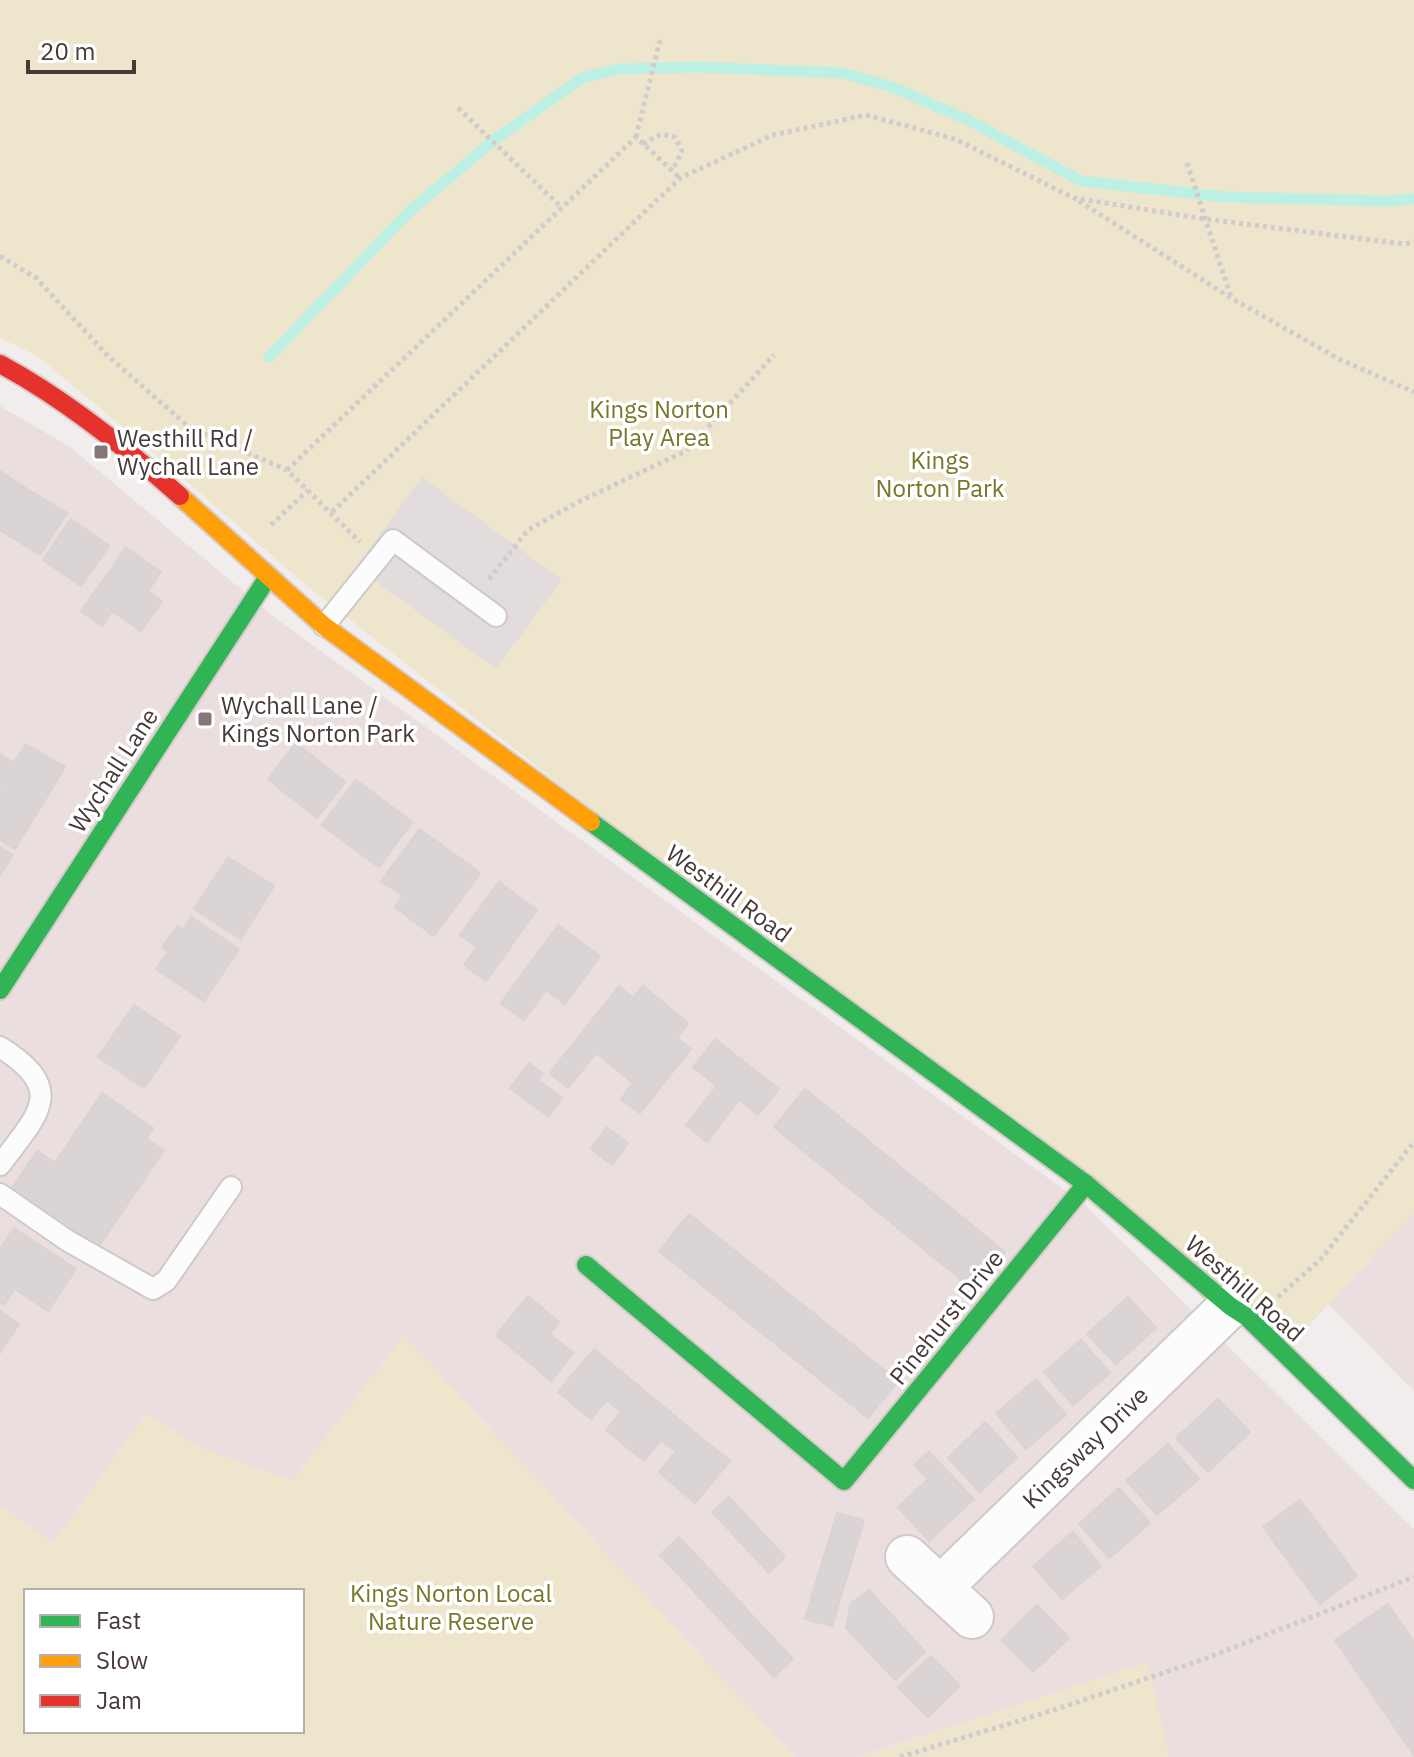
<svg xmlns="http://www.w3.org/2000/svg" width="1414" height="1757" font-family="'IBM Plex Sans',sans-serif">
<rect width="100%" height="100%" fill="#f2eded"/>
<g fill="#eadfde">
<path d="M 0,406 L 70,447 L 278,620 L 1084,1204 L 1414,1529 L 1414,1757 L 1169,1757 L 1147,1663 L 858,1757 L 795,1757 L 404,1336 L 292,1481 L 201,1448 L 146,1414 L 53,1543 L 0,1505 Z"/>
<path d="M 1414,1213 L 1414,1391 L 1328,1304 Z"/>
</g>
<g fill="#eee5cd" fill-rule="evenodd">
<path d="M 0,0 L 1414,0 L 1414,1213 L 1283,1353 L 302,582 L 173,469 L 37,356 L 0,338 Z"/>
<path d="M 404,1336 L 795,1757 L 0,1757 L 0,1505 L 53,1543 L 146,1414 L 201,1448 L 292,1481 ZM 26,1591 L 302,1591 L 302,1731 L 26,1731 Z"/>
<path d="M 1148,1662 L 1169,1757 L 858,1757 L 885,1749 Z"/>
</g>
<path fill="#e3dcdc" d="M 422,477 L 562,580 L 496,669 L 356,567 Z"/>
<g fill="none" stroke-linecap="round" stroke-linejoin="round">
<path stroke="#bdf0e4" stroke-width="11" d="M 269,357 L 410,211 L 494,140 L 582,78 L 618,69 L 697,67 L 843,73 L 892,87 L 968,120 L 1081,181 L 1225,197 L 1388,201 L 1414,199"/>
</g>
<g fill="#dad4d4" stroke="#dbd2d3" stroke-width="2">
<path d="M 0,471 L 21,485 L 0,517 Z"/>
<path d="M 21,485 L 67,513 L 40,555 L 0,530 L 0,517 Z"/>
<path d="M 71,519 L 109,546 L 81,586 L 43,560 Z"/>
<path d="M 126,548 L 161,572 L 148,591 L 162,601 L 141,631 L 112,611 L 102,626 L 81,611 Z"/>
<path d="M 296,743 L 345,782 L 317,818 L 268,779 Z"/>
<path d="M 26,744 L 65,767 L 15,849 L 0,840 L 0,789 L 3,785 L 0,783 L 0,754 L 14,763 Z"/>
<path d="M 356,780 L 412,822 L 379,867 L 322,825 Z"/>
<path d="M 420,829 L 480,873 L 434,936 L 395,907 L 403,896 L 381,881 Z"/>
<path d="M 0,847 L 13,855 L 0,875 Z"/>
<path d="M 228,857 L 274,886 L 241,939 L 194,909 Z"/>
<path d="M 499,882 L 537,910 L 486,981 L 464,965 L 477,947 L 460,935 Z"/>
<path d="M 191,917 L 239,949 L 204,1001 L 156,969 L 168,952 L 162,947 L 177,926 L 183,930 Z"/>
<path d="M 558,925 L 600,956 L 565,1004 L 546,990 L 524,1020 L 501,1003 Z"/>
<path d="M 619,986 L 633,998 L 643,986 L 688,1023 L 677,1038 L 691,1049 L 640,1113 L 621,1099 L 633,1083 L 596,1053 L 568,1088 L 550,1073 Z"/>
<path d="M 134,1005 L 180,1036 L 144,1088 L 98,1057 Z"/>
<path d="M 715,1039 L 779,1089 L 758,1115 L 739,1100 L 707,1142 L 686,1125 L 717,1086 L 693,1067 Z"/>
<path d="M 529,1063 L 543,1074 L 538,1080 L 562,1098 L 548,1116 L 510,1088 Z"/>
<path d="M 805,1089 L 1005,1252 L 974,1290 L 774,1127 Z"/>
<path d="M 102,1093 L 153,1128 L 146,1139 L 164,1150 L 97,1249 L 10,1191 L 37,1151 L 55,1163 Z"/>
<path d="M 607,1127 L 628,1143 L 612,1165 L 591,1149 Z"/>
<path d="M 689,1214 L 898,1381 L 868,1418 L 659,1251 Z"/>
<path d="M 14,1228 L 76,1269 L 48,1311 L 15,1289 L 4,1305 L 0,1302 L 0,1249 Z"/>
<path d="M 528,1296 L 559,1322 L 550,1334 L 573,1353 L 551,1381 L 496,1335 Z"/>
<path d="M 1128,1297 L 1156,1328 L 1116,1364 L 1087,1334 Z"/>
<path d="M 0,1311 L 19,1324 L 0,1353 Z"/>
<path d="M 1081,1340 L 1110,1373 L 1073,1405 L 1044,1372 Z"/>
<path d="M 594,1349 L 641,1388 L 621,1412 L 607,1400 L 591,1419 L 558,1392 Z"/>
<path d="M 1036,1379 L 1066,1415 L 1026,1449 L 996,1413 Z"/>
<path d="M 641,1388 L 693,1431 L 676,1452 L 661,1440 L 644,1461 L 606,1430 Z"/>
<path d="M 1218,1399 L 1250,1432 L 1208,1472 L 1176,1438 Z"/>
<path d="M 985,1422 L 1017,1457 L 980,1492 L 948,1458 Z"/>
<path d="M 693,1431 L 730,1461 L 695,1503 L 659,1472 Z"/>
<path d="M 1168,1444 L 1199,1479 L 1157,1515 L 1126,1480 Z"/>
<path d="M 929,1452 L 974,1499 L 929,1541 L 898,1507 L 928,1479 L 914,1465 Z"/>
<path d="M 1119,1488 L 1150,1523 L 1109,1558 L 1079,1524 Z"/>
<path d="M 729,1497 L 785,1557 L 769,1573 L 712,1512 Z"/>
<path d="M 1300,1500 L 1357,1576 L 1320,1604 L 1263,1527 Z"/>
<path d="M 837,1513 L 864,1520 L 832,1626 L 805,1619 Z"/>
<path d="M 1073,1532 L 1101,1566 L 1062,1599 L 1033,1566 Z"/>
<path d="M 679,1537 L 793,1659 L 774,1677 L 660,1555 Z"/>
<path d="M 869,1590 L 925,1652 L 895,1680 L 846,1628 L 851,1603 Z"/>
<path d="M 1388,1604 L 1414,1642 L 1413,1754 L 1335,1640 Z"/>
<path d="M 1037,1605 L 1069,1638 L 1033,1672 L 1002,1640 Z"/>
<path d="M 931,1656 L 960,1686 L 928,1717 L 898,1687 Z"/>
</g>
<g fill="none" stroke-linecap="round" stroke-linejoin="round">
<g stroke="#cfc9c9" stroke-width="24">
<g id="lane">
<path d="M 324,626 L 393,540 L 496,616"/>
<path d="M 0,1047 C 69,1090 37,1115 0,1165"/>
<path d="M 0,1194 L 68,1241 L 153,1289 L 166,1281 L 231,1187"/>
</g>
</g>
<g stroke="#cfc9c9" stroke-width="46">
<g id="street">
<path d="M 907,1557 L 972,1617"/>
<path d="M 940,1588 L 1230,1306"/>
</g>
</g>
<g stroke="#d6c9c8" stroke-width="22">
<g id="fast">
<path d="M 591,822 L 1086,1184 L 1230,1306 L 1247,1317 L 1414,1480"/>
<path d="M 0,990 L 268,577"/>
<path d="M 586,1265 L 844,1481 L 1086,1184"/>
</g>
</g>
<g stroke="#d6c9c8" stroke-width="22">
<path id="slow" d="M 180,496 L 324,626 L 591,822"/>
</g>
<g stroke="#d6c9c8" stroke-width="22">
<path id="jam" d="M 0,364 C 65,399 125,447 180,496"/>
</g>
<g stroke="#d2cbcb" stroke-width="5" stroke-dasharray="4 4" stroke-linecap="butt">
<path d="M 458,108 L 562,208"/>
<path d="M 636,137 L 660,40"/>
<path d="M 643,144 L 661,134 L 675,137 L 682,151 L 673,169"/>
<path d="M 1187,163 L 1231,297"/>
<path d="M 1079,201 L 1231,298 L 1339,359 L 1414,392"/>
<path d="M 0,256 L 36,278 L 109,357 L 190,428 L 287,470 L 360,542"/>
<path d="M 287,470 L 636,137 L 680,178"/>
<path d="M 332,512 L 680,178 L 773,135 L 866,115 L 955,139 L 1074,198 L 1205,219 L 1404,244 L 1414,242"/>
<path d="M 271,525 L 308,490"/>
<path d="M 489,579 L 528,530 L 580,501 L 686,451 L 774,355"/>
<path d="M 1278,1297 L 1321,1259 L 1414,1142"/>
<path d="M 900,1757 L 1054,1710 L 1204,1659 L 1414,1577"/>
</g>
<use href="#lane" stroke="#fdfcfc" stroke-width="20"/>
<use href="#street" stroke="#fdfcfc" stroke-width="42"/>
<use href="#fast" stroke="#30b455" stroke-width="18"/>
<use href="#slow" stroke="#ff9f0a" stroke-width="18"/>
<use href="#jam" stroke="#e5322d" stroke-width="18"/>
</g>
<g fill="#847777" stroke="#fff" stroke-width="3">
<rect x="93" y="444" width="16" height="16" rx="4"/>
<rect x="197" y="711" width="16" height="16" rx="4"/>
</g>
<g text-anchor="middle" dominant-baseline="central" stroke-width="7" stroke-linejoin="round" paint-order="stroke">
<g font-size="24" fill="#787628" stroke="#fff">
<text x="659" y="409">Kings Norton<tspan x="659" dy="28">Play Area</tspan></text>
<text x="940" y="460">Kings<tspan x="940" dy="28">Norton Park</tspan></text>
<text x="451" y="1593">Kings Norton Local<tspan x="451" dy="28">Nature Reserve</tspan></text>
</g>
<g font-size="24" fill="#493838" stroke="#fff" text-anchor="start">
<text x="117" y="438">Westhill Rd /<tspan x="117" dy="28">Wychall Lane</tspan></text>
<text x="221" y="705">Wychall Lane /<tspan x="221" dy="28">Kings Norton Park</tspan></text>
</g>
<g font-size="24" fill="#493838" stroke="#fff">
<text transform="translate(113 770) rotate(-57)">Wychall Lane</text>
<text transform="translate(729 893) rotate(36)">Westhill Road</text>
<text transform="translate(1245 1288) rotate(41)">Westhill Road</text>
<text transform="translate(946 1317) rotate(-51)">Pinehurst Drive</text>
<text transform="translate(1085 1447) rotate(-44)">Kingsway Drive</text>
</g>
</g>
<rect x="24" y="1589" width="280" height="144" fill="#ffffff" stroke="#b6afaf" stroke-width="2"/>
<rect x="40" y="1615" width="40" height="12" fill="#30b455" stroke="#b6afaf" stroke-width="2"/>
<text x="96" y="1629" font-size="24" fill="#493838">Fast</text>
<rect x="40" y="1655" width="40" height="12" fill="#ff9f0a" stroke="#b6afaf" stroke-width="2"/>
<text x="96" y="1669" font-size="24" fill="#493838">Slow</text>
<rect x="40" y="1695" width="40" height="12" fill="#e5322d" stroke="#b6afaf" stroke-width="2"/>
<text x="96" y="1709" font-size="24" fill="#493838">Jam</text>
<path d="M28 60v12h106v-12" fill="none" stroke="#493838" stroke-width="4"/>
<text x="40" y="60" font-size="24" fill="#493838" stroke="#ffffff" stroke-width="6" paint-order="stroke">20 m</text>
</svg>
